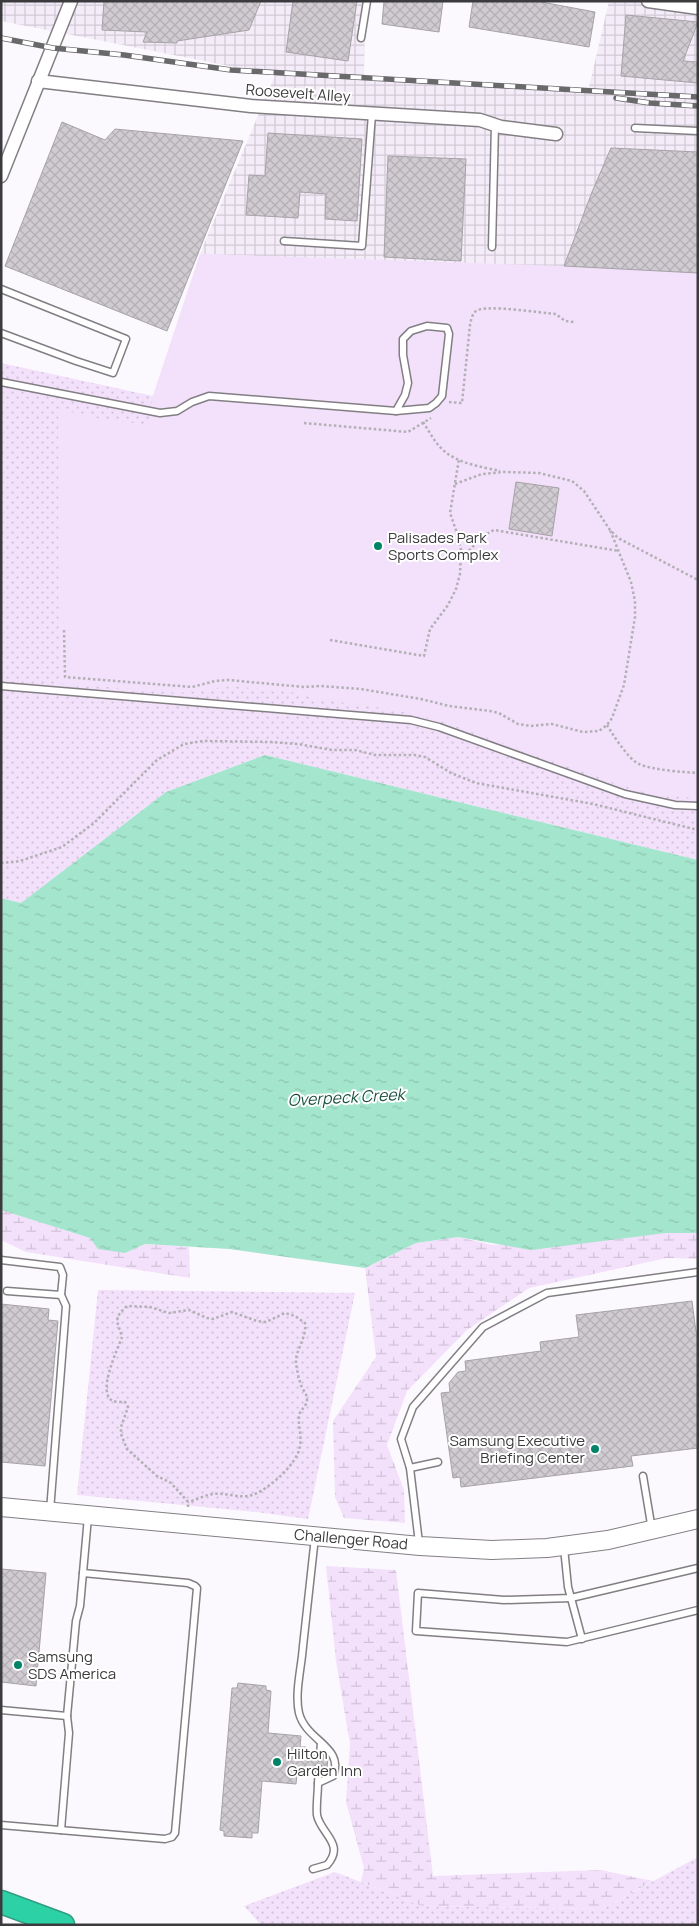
<svg xmlns="http://www.w3.org/2000/svg" width="699" height="1926" font-family="Manrope,sans-serif">
<defs>
<pattern id="industrial-grid" width="8" height="8" patternUnits="userSpaceOnUse" patternTransform="scale(1.25)"><rect width="8" height="8" fill="#f4ecf8"/><path d="M0 4h8M4 0v8" fill="none" stroke="#d2cbd6"/></pattern>
<pattern id="grass-dots" width="8" height="8" patternUnits="userSpaceOnUse" patternTransform="scale(1.25)"><rect width="8" height="8" fill="#f3e0fb"/><path d="M2 2h.1M6 6h.1" fill="none" stroke="#d1c1d8" stroke-width="1.8" stroke-linecap="round"/></pattern>
<pattern id="wetland-marsh" width="20" height="14" patternUnits="userSpaceOnUse" patternTransform="scale(1.25)"><rect width="20" height="14" fill="#f3e0fb"/><path d="M1 5h8M5 5V1M11 12h8M15 12V8" fill="none" stroke="#d1c1d8"/></pattern>
<pattern id="water-ripples" width="26" height="14" patternUnits="userSpaceOnUse" patternTransform="scale(1.25)"><rect width="26" height="14" fill="#a4e5cd"/><path d="M2 4q2-2 4 0t4 0M15 11q2-2 4 0t4 0" fill="none" stroke="#8ec5b1"/></pattern>
<pattern id="building-cross-hatch" width="8" height="8" patternUnits="userSpaceOnUse" patternTransform="scale(1.25)"><rect width="8" height="8" fill="#cfcbd0"/><path d="M0 0l8 8M0 8l8-8" fill="none" stroke="#b3afb4"/></pattern>
</defs>
<rect width="100%" height="100%" fill="#fcf9fe"/>
<path fill="url(#industrial-grid)" d="M 1,1 L 365,1 L 364,77 L 588,91 L 609,1 L 698,1 L 698,272 L 200,254 L 275,75 L 1,21 Z"/>
<g fill="url(#grass-dots)">
<path d="M 200,254 L 698,272 L 698,860 L 265,755 L 166,792 L 21,903 L 1,898 L 1,363 L 153,396 Z"/>
<path d="M 98,1290 L 355,1293 L 308,1519 L 257,1512 L 77,1495 Z"/>
<path d="M 698,1857 L 698,1925 L 261,1925 L 244,1906 L 335,1872 L 422,1906 L 602,1909 Z"/>
</g>
<g fill="url(#wetland-marsh)">
<path d="M 1,1210 L 90,1238 L 125,1253 L 145,1244 L 189,1247 L 190,1278 L 26,1252 L 1,1240 Z"/>
<path d="M 666,1233 L 698,1233 L 698,1259 L 667,1258 L 529,1288 L 467,1330 L 407,1391 L 387,1445 L 404,1490 L 405,1523 L 344,1518 L 335,1497 L 333,1421 L 376,1357 L 365,1268 L 416,1243 L 458,1237 L 493,1245 Z"/>
<path d="M 326,1566 L 396,1570 L 433,1876 L 601,1870 L 653,1881 L 602,1909 L 422,1906 L 361,1882 L 364,1868 L 346,1802 L 350,1744 L 336,1661 Z"/>
</g>
<path fill="#f3e0fb" d="M 200,254 L 564,266 L 698,273 L 698,798 L 660,796 L 620,785 L 441,721 L 390,709 L 318,699 L 291,692 L 232,686 L 179,693 L 59,683 L 58,409 L 97,418 L 149,425 L 153,396 Z"/>
<path fill="url(#water-ripples)" d="M 265,755 L 698,860 L 698,1233 L 666,1233 L 531,1250 L 458,1237 L 416,1243 L 365,1268 L 229,1249 L 145,1244 L 125,1253 L 98,1249 L 90,1238 L 1,1210 L 1,898 L 21,903 L 166,792 Z"/>
<g fill="url(#building-cross-hatch)" stroke="#a6a2a7">
<path d="M 104,1 L 261,1 L 249,30 L 177,41 L 177,43 L 143,42 L 147,32 L 102,30 Z"/>
<path d="M 293,1 L 357,1 L 348,61 L 286,52 Z"/>
<path d="M 384,1 L 443,1 L 439,32 L 382,24 Z"/>
<path d="M 473,1 L 536,1 L 595,12 L 589,47 L 469,27 Z"/>
<path d="M 626,15 L 698,22 L 683,61 L 698,62 L 698,83 L 621,76 Z"/>
<path d="M 62,122 L 105,140 L 115,129 L 243,141 L 167,331 L 5,266 Z"/>
<path d="M 268,133 L 362,139 L 357,221 L 325,219 L 326,194 L 300,192 L 298,218 L 246,215 L 249,175 L 265,176 Z"/>
<path d="M 611,148 L 698,152 L 698,273 L 564,266 L 592,192 Z"/>
<path d="M 388,156 L 466,159 L 461,261 L 384,257 Z"/>
<path d="M 516,482 L 559,488 L 552,536 L 509,529 Z"/>
<path d="M 692,1301 L 696,1332 L 698,1332 L 698,1448 L 631,1456 L 633,1466 L 461,1487 L 460,1477 L 453,1478 L 441,1393 L 450,1392 L 449,1383 L 458,1372 L 466,1371 L 465,1361 L 541,1351 L 540,1342 L 579,1337 L 576,1315 Z"/>
<path d="M 1,1304 L 49,1309 L 48,1320 L 58,1321 L 45,1466 L 1,1462 Z"/>
<path d="M 1,1569 L 46,1573 L 36,1686 L 1,1682 Z"/>
<path d="M 238,1683 L 266,1686 L 266,1690 L 271,1691 L 268,1733 L 301,1736 L 300,1747 L 306,1747 L 305,1755 L 315,1756 L 319,1761 L 323,1760 L 325,1757 L 328,1758 L 327,1769 L 324,1769 L 320,1764 L 316,1765 L 314,1768 L 306,1768 L 306,1770 L 304,1770 L 303,1775 L 297,1774 L 296,1784 L 262,1781 L 258,1833 L 252,1833 L 252,1838 L 224,1836 L 224,1831 L 220,1830 L 232,1688 L 237,1688 Z"/>
</g>
<g fill="none" stroke-linecap="round" stroke-linejoin="round">
<g stroke="#827f83" stroke-width="9">
<g id="service">
<path d="M 361,38 L 367,1"/>
<path d="M 635,128 L 698,131"/>
<path d="M 284,241 L 362,246 L 372,114"/>
<path d="M 492,247 L 495,125"/>
<path d="M 1,289 L 126,339 L 113,373 L 76,361 L 1,333"/>
<path d="M 427,326 L 447,328 L 449,334 L 442,396 L 436,403 L 429,408 L 396,411 L 405,395 L 408,383 L 403,355 L 403,339 L 411,331 Z"/>
<path d="M 1,382 L 160,413 L 177,411 L 192,402 L 209,396 L 396,411"/>
<path d="M 1,686 L 411,720 L 439,727 L 625,794 L 675,805 L 698,806"/>
<path d="M 1,1260 L 60,1267 L 63,1275 L 61,1295"/>
<path d="M 7,1291 L 61,1295 L 66,1306 L 50,1511"/>
<path d="M 410,1468 L 438,1462"/>
<path d="M 643,1476 L 652,1530"/>
<path d="M 419,1543 L 410,1468 L 401,1439 L 413,1407 L 483,1327 L 547,1293 L 698,1272"/>
<path d="M 564,1548 L 568,1587 L 582,1639"/>
<path d="M 698,1568 L 571,1598 L 504,1600 L 418,1593 L 416,1631 L 567,1642 L 698,1610"/>
<path d="M 1,1710 L 67,1716"/>
<path d="M 320,1756 L 321,1743"/>
<path d="M 318,1783 L 319,1769"/>
<path d="M 1,1825 L 165,1839 L 172,1837 L 175,1833 L 197,1588 L 195,1586 L 188,1583 L 83,1573"/>
<path d="M 61,1830 L 69,1733 L 67,1716 L 76,1621 L 80,1606 L 88,1517"/>
<path d="M 313,1869 L 327,1865 C 346,1844 320,1833 317,1815 C 316,1805 318,1793 318,1783 L 333,1776 C 345,1747 306,1741 299,1713 C 295,1696 300,1673 302,1656 C 306,1616 311,1576 315,1537"/>
</g>
</g>
<g stroke="#827f83" stroke-width="15">
<g id="minor">
<path d="M 648,1 L 698,8"/>
<path d="M 38,81 L 251,106 L 480,120 L 501,127 L 556,134"/>
<path d="M 1,176 L 71,1"/>
</g>
</g>
<g stroke="#827f83" stroke-width="20">
<path id="secondary" d="M 1,1507 L 420,1546 L 492,1550 L 547,1548 L 608,1540 L 698,1519"/>
</g>
<g stroke="#319d81" stroke-width="25">
<path id="motorway" d="M 1,1902 L 63,1925"/>
</g>
<g stroke="#b2b0b4" stroke-width="2.5" stroke-dasharray="2.5 2.5" stroke-linecap="butt">
<path d="M 449,402 L 462,403 L 470,325 C 471,320 472,314 476,311 C 485,304 542,313 556,314 L 565,321 L 574,322"/>
<path d="M 423,422 C 429,431 434,441 441,448 C 455,463 482,467 500,471"/>
<path d="M 304,423 L 408,432 L 431,418"/>
<path d="M 455,484 L 482,474 L 504,472 L 539,473 L 572,481 L 584,491 L 610,530 L 618,538 L 698,580"/>
<path d="M 462,558 L 483,536 L 494,530 L 619,551"/>
<path d="M 64,630 L 65,677 L 192,687 L 215,681 L 228,680 L 304,687 L 320,686 L 361,689 L 421,699 L 449,706 L 490,711 L 499,713 L 518,724 L 531,726 L 552,724 L 583,732 L 599,731 L 607,725 L 612,718 L 624,685 L 635,617 L 635,601 L 631,582 L 610,530"/>
<path d="M 330,640 L 424,656 L 430,629 L 448,605 L 456,589 L 460,574 L 461,550 L 458,536 L 450,513 L 459,459"/>
<path d="M 607,725 C 613,735 629,760 639,764 C 652,770 683,772 698,773"/>
<path d="M 1,863 L 20,861 L 62,847 L 94,823 L 157,760 L 184,744 L 203,741 L 271,742 L 298,744 L 332,750 L 355,750 L 375,755 L 415,755 L 425,757 L 451,773 L 476,783 L 593,804 L 698,830"/>
<path d="M 188,1507 L 188,1502 L 171,1483 L 157,1476 L 127,1449 L 121,1434 L 121,1427 L 128,1407 L 125,1402 C 121,1402 116,1402 113,1401 C 96,1393 118,1349 122,1337 C 118,1322 112,1319 127,1306 L 150,1307 L 169,1313 L 189,1310 L 207,1318 L 213,1319 L 232,1312 L 257,1321 L 266,1322 L 285,1313 L 295,1316 L 305,1323 C 307,1338 295,1350 296,1363 C 297,1369 298,1376 300,1382 C 301,1388 307,1393 307,1399 C 307,1407 300,1409 299,1416 C 298,1426 302,1436 300,1446 C 298,1463 271,1487 255,1494 C 241,1500 227,1492 213,1494 C 205,1495 196,1500 188,1502"/>
</g>
<use href="#service" stroke="#fff" stroke-width="6"/>
<use href="#minor" stroke="#fff" stroke-width="12"/>
<use href="#secondary" stroke="#fff" stroke-width="18"/>
<use href="#motorway" stroke="#2cd2a6" stroke-width="22"/>
<g stroke="#69686a" stroke-width="5.5">
<g id="rail">
<path d="M 1,38 L 53,48 L 124,55 L 231,70 L 698,97"/>
<path d="M 616,98 L 650,103 L 698,106"/>
</g>
</g>
<use href="#rail" stroke="#fff" stroke-width="4" stroke-dasharray="11" stroke-linecap="butt"/>
</g>
<g fill="#008366" stroke="#fff" stroke-width="2">
<circle cx="378" cy="546" r="5"/>
<circle cx="595" cy="1449" r="5"/>
<circle cx="18" cy="1665" r="5"/>
<circle cx="277" cy="1762" r="5"/>
</g>
<g text-anchor="middle" dominant-baseline="central" stroke-width="4" stroke-linejoin="round" paint-order="stroke">
<g font-size="15" fill="#3b3a3c" stroke="#fff">
<text transform="translate(298 93) rotate(4)">Roosevelt Alley</text>
<text transform="translate(351 1539) rotate(5)">Challenger Road</text>
</g>
<g font-size="15" fill="#3b3a3c" stroke="#fff" text-anchor="start">
<text x="388" y="537">Palisades Park<tspan x="388" dy="17">Sports Complex</tspan></text>
<text x="585" y="1440" text-anchor="end">Samsung Executive<tspan x="585" dy="17">Briefing Center</tspan></text>
<text x="28" y="1656">Samsung<tspan x="28" dy="17">SDS America</tspan></text>
<text x="287" y="1753">Hilton<tspan x="287" dy="17">Garden Inn</tspan></text>
</g>
<g font-size="16" font-style="italic" fill="#1c5141" stroke="#fff">
<text transform="translate(346 1097) rotate(-3)">Overpeck Creek</text>
</g>
</g>
<rect width="699" height="1926" fill="none" stroke="#3b3a3c" stroke-width="5"/>
</svg>
